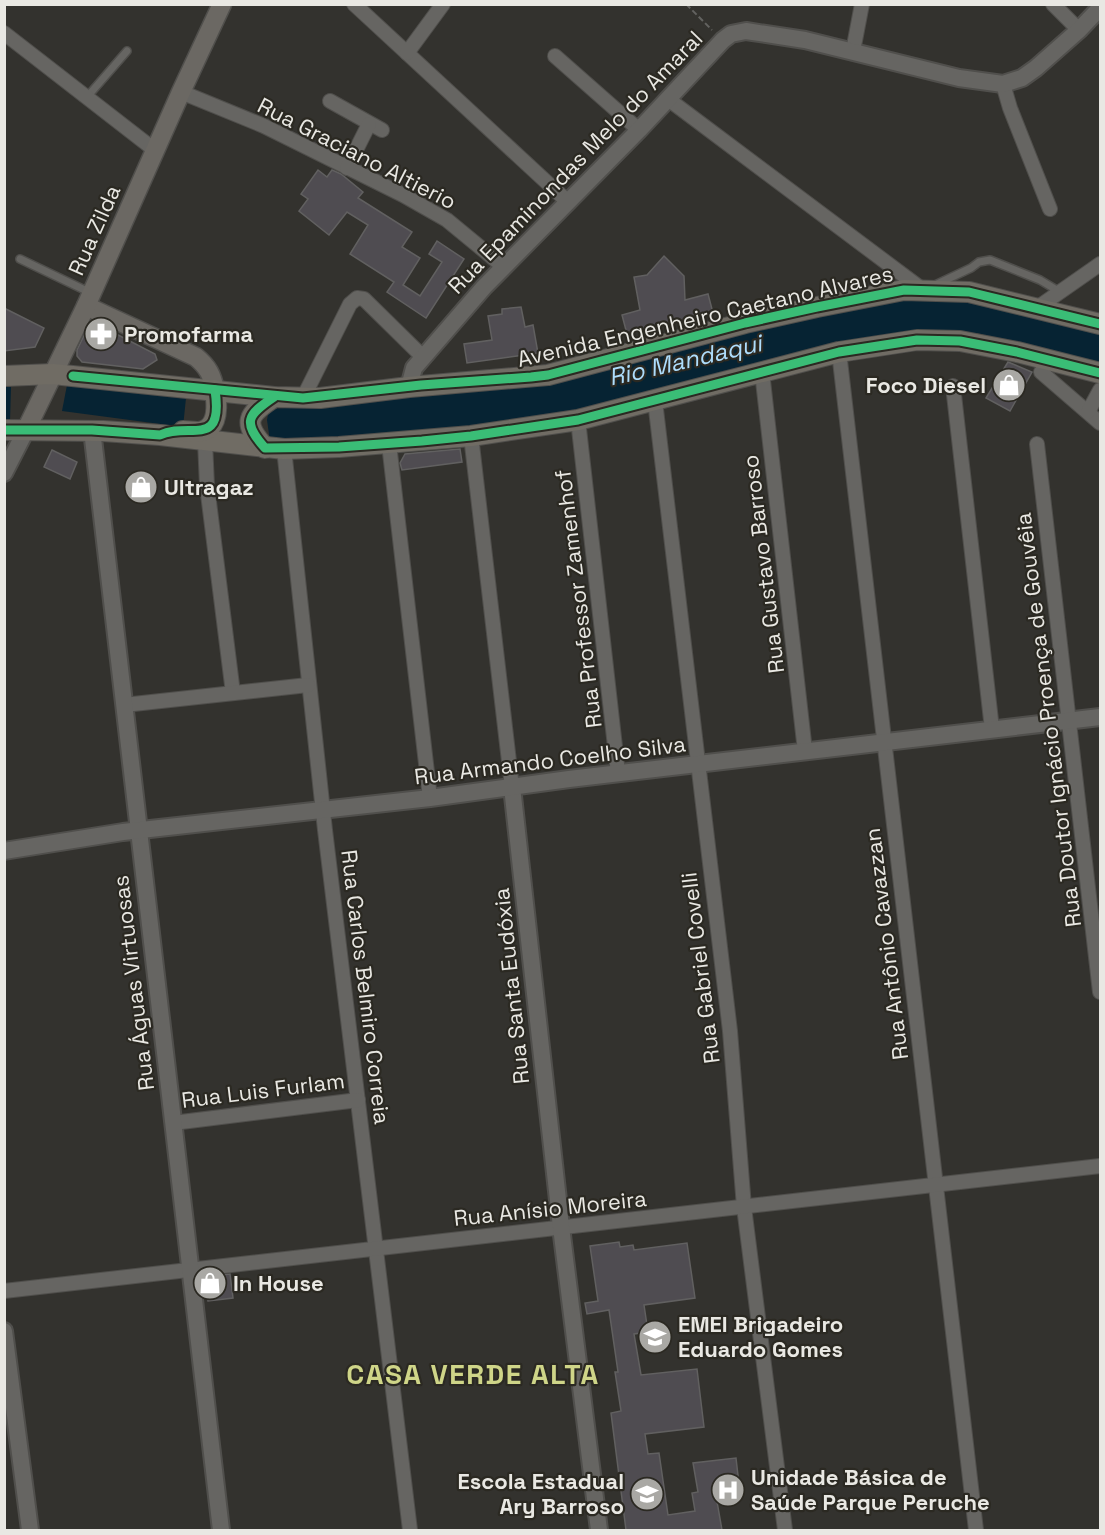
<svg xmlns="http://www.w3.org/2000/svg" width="1105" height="1535" font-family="'Space Grotesk',sans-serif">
<rect width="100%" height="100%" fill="#33322e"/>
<g fill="#062333">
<path d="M 965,296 L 1100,328 L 1100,363 L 976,333 L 906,332 L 854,340 L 556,415 L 445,430 L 270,441 L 267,420 L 269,409 L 340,405 L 408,396 L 854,303 Z"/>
<path d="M 67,385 L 186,398 L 183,427 L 62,411 Z"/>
<path d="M 4,387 L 11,387 L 10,421 L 5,421 Z"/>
</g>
<g fill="#4f4c51" stroke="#616060" stroke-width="1.5">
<path d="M 318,170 L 327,177 L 332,170 L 341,174 L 363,192 L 358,198 L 412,232 L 402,247 L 420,258 L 403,285 L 420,296 L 442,262 L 429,254 L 437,241 L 464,259 L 426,318 L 387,292 L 394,282 L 350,254 L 368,225 L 347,212 L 329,235 L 299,211 L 308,199 L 301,194 Z"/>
<path d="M 664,256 L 684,276 L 685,300 L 708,294 L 713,313 L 627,334 L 622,315 L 640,310 L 634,277 L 647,275 Z"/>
<path d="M 521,307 L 525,327 L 533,325 L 538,353 L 467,363 L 464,344 L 492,340 L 488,316 L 502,314 L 502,309 Z"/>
<path d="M 4,308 L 44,328 L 35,347 L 4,351 Z"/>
<path d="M 91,321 L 155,354 L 157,360 L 143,369 L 82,362 L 77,356 L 77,350 Z"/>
<path d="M 1008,362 L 1032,372 L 1010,411 L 986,398 Z"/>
<path d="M 460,449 L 462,462 L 402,470 L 400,463 L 405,454 Z"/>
<path d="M 52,450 L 77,462 L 70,479 L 44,467 Z"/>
<path d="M 619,1242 L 620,1247 L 633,1245 L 634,1250 L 687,1243 L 695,1298 L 644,1305 L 648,1332 L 634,1334 L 641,1375 L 697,1369 L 704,1427 L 645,1434 L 648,1454 L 659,1453 L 668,1515 L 695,1511 L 692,1493 L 698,1492 L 693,1463 L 736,1458 L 740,1493 L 716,1496 L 722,1530 L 626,1530 L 611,1413 L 621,1411 L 615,1372 L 618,1372 L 609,1310 L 587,1314 L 585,1303 L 598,1301 L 590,1246 Z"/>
<path d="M 230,1274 L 233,1298 L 208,1301 L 204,1277 Z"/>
</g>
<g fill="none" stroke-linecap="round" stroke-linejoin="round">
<g stroke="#504f4c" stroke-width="10">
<g id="service">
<path d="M 87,97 L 127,51"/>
<path d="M 20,259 L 91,293"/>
<path d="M 935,285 L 971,268 L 979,262 L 990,260 L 1040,280 L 1060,292"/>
</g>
</g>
<g stroke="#504f4c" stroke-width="16">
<g id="minor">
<path d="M 354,4 L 567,201"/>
<path d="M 1053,4 L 1079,30"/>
<path d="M 4,33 L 156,151"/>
<path d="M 853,51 L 862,4"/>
<path d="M 407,53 L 443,4"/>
<path d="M 555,56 L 639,130"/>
<path d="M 1003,84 L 1010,108 L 1050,209"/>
<path d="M 181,92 L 264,126 L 403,195 L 447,220 L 504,267"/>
<path d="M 668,99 L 923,290"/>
<path d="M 330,101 L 382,130"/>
<path d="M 347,168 L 369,124"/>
<path d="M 1037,308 L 1100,264"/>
<path d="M 839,352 L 976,1530"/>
<path d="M 762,372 L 805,751"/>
<path d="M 1041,372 L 1100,423"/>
<path d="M 953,386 L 992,729"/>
<path d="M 303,398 L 350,304 L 357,298 L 364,299 L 423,357"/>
<path d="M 655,401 L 730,1031 L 744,1207 L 785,1530"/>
<path d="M 1088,412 L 1100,390"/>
<path d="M 578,420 L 618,773"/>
<path d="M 471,436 L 512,787"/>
<path d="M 205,441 L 207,486 L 233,693"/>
<path d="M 389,444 L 430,798"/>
<path d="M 1037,444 L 1100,992"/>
<path d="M 284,449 L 325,830 L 410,1530"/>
<path d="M 124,705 L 308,685"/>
<path d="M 173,1123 L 358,1100"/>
<path d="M 4,1291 L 1100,1166"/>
</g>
</g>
<g stroke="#504f4c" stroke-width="20">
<g id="tertiary">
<path d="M 409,387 L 414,368 L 484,287 L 639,130 L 723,40 L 731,34 L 746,31 L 805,40 L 959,78 L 1003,84 L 1022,78 L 1036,68 L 1079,30 L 1100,8"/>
<path d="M 92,430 L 221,1530"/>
<path d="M 4,473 L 26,430"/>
<path d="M 512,787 L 561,1227 L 599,1530"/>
<path d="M 4,851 L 123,832 L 430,798 L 569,779 L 1100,717"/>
<path d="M 4,1331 L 30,1530"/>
</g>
</g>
<g stroke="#504f4c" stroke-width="21">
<g id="secondary">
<path d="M 86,306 L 196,357 C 208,367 212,375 215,390"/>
<path d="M 26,430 L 86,306 L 181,92 L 222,4"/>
</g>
</g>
<g stroke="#504f4c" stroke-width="22">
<g id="primary">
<path d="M 4,376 L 53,374 L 274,397 L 320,398 L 409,387 L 548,375 L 745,323 L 817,307 L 904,290 L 969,292 L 1100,324"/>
<path d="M 4,430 L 103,431 L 160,435 L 284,449 L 339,447 L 471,436 L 578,420 L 839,352 L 917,340 L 960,341 L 1017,352 L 1100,373"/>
<path d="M 183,431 C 189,431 198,433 203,431 C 219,426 217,403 215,390"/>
<path d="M 265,448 C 242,422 247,415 274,397"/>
</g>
</g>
<path stroke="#636360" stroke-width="2" stroke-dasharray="6 3" stroke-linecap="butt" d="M 686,4 L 712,30"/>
<use href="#service" stroke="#666562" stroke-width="7"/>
<use href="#minor" stroke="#666562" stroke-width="14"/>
<use href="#tertiary" stroke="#666562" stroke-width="16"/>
<use href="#secondary" stroke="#6b6863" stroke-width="18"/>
<use href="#primary" stroke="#706c64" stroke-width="20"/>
<g stroke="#2b2922" stroke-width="13">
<g id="cycleway">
<path d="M 73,376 L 303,398 L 421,385 L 531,377 L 548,375 L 745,323 L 817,307 L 904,290 L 969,292 L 1100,324"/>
<path d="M 274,397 C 247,415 242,422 265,448 L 339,447 L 422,441 L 471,436 L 578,420 L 839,352 L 917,340 L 960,341 L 1017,352 L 1100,373"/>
<path d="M 4,430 L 92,430 L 160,435 C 189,421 224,450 215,390"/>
</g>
</g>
<use href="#cycleway" stroke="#3abd76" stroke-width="9"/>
</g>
<defs>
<g id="pharmacy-disc" transform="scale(1.725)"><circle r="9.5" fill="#a9a8a4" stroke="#2b2922"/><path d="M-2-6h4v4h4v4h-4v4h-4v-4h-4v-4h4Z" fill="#fff"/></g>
<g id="shop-disc" transform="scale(1.725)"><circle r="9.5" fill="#a9a8a4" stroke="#2b2922"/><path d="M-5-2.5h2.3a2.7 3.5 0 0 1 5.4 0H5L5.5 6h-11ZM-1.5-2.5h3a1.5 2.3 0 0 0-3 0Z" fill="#fff"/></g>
<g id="school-disc" transform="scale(1.725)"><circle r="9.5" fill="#a9a8a4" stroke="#2b2922"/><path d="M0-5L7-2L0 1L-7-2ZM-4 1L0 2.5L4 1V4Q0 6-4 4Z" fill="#fff"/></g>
<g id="hospital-disc" transform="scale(1.725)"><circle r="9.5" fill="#a9a8a4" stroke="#2b2922"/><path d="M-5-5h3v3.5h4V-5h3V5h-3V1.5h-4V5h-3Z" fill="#fff"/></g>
</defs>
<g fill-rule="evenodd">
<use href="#pharmacy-disc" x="101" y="334"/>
<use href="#shop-disc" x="1009" y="385"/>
<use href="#shop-disc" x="141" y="487"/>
<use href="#shop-disc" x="210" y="1283"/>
<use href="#school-disc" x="655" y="1337"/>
<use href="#hospital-disc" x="728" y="1490"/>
<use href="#school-disc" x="647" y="1494"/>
</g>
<g text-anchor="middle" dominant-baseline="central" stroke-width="4.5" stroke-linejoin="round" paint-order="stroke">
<g font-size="22" fill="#e9e8e3" stroke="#2b2922">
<text transform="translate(357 153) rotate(27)">Rua Graciano Altierio</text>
<text transform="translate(575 162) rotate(-46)">Rua Epaminondas Melo do Amaral</text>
<text transform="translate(94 230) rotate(-66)">Rua Zilda</text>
<text transform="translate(705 316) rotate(-13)">Avenida Engenheiro Caetano Alvares</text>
<text transform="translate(763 564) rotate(-97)">Rua Gustavo Barroso</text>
<text transform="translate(578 599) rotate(-97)">Rua Professor Zamenhof</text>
<text transform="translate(1048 720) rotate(-97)">Rua Doutor Ignácio Proença de Gouvêia</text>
<text transform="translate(550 760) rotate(-7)">Rua Armando Coelho Silva</text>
<text transform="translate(886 944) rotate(-97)">Rua Antônio Cavazzan</text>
<text transform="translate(700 968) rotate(-97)">Rua Gabriel Covelli</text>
<text transform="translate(133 983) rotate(-97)">Rua Águas Virtuosas</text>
<text transform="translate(511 986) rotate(-96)">Rua Santa Eudóxia</text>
<text transform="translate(366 987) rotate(83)">Rua Carlos Belmiro Correia</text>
<text transform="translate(263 1090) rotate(-7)">Rua Luis Furlam</text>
<text transform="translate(550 1208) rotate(-6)">Rua Anísio Moreira</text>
</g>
<g font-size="22" font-weight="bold" fill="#e9e8e3" stroke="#2b2922" text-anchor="start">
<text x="124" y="334">Promofarma</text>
<text x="986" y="385" text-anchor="end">Foco Diesel</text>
<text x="164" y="487">Ultragaz</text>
<text x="233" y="1283">In House</text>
<text x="678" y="1324">EMEI Brigadeiro<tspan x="678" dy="25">Eduardo Gomes</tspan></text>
<text x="751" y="1477">Unidade Básica de<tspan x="751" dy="25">Saúde Parque Peruche</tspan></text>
<text x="624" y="1481" text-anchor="end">Escola Estadual<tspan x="624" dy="25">Ary Barroso</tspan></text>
</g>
<g font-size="24" font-style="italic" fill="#aeddfc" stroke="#2b2922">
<text transform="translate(685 360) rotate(-13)">Rio Mandaqui</text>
</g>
<g font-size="28" font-weight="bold" letter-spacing="1.5" fill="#cfd588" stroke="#2b2922">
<text x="473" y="1374">CASA VERDE ALTA</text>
</g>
</g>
<rect width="1105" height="1535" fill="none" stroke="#e9e8e3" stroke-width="12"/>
</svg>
